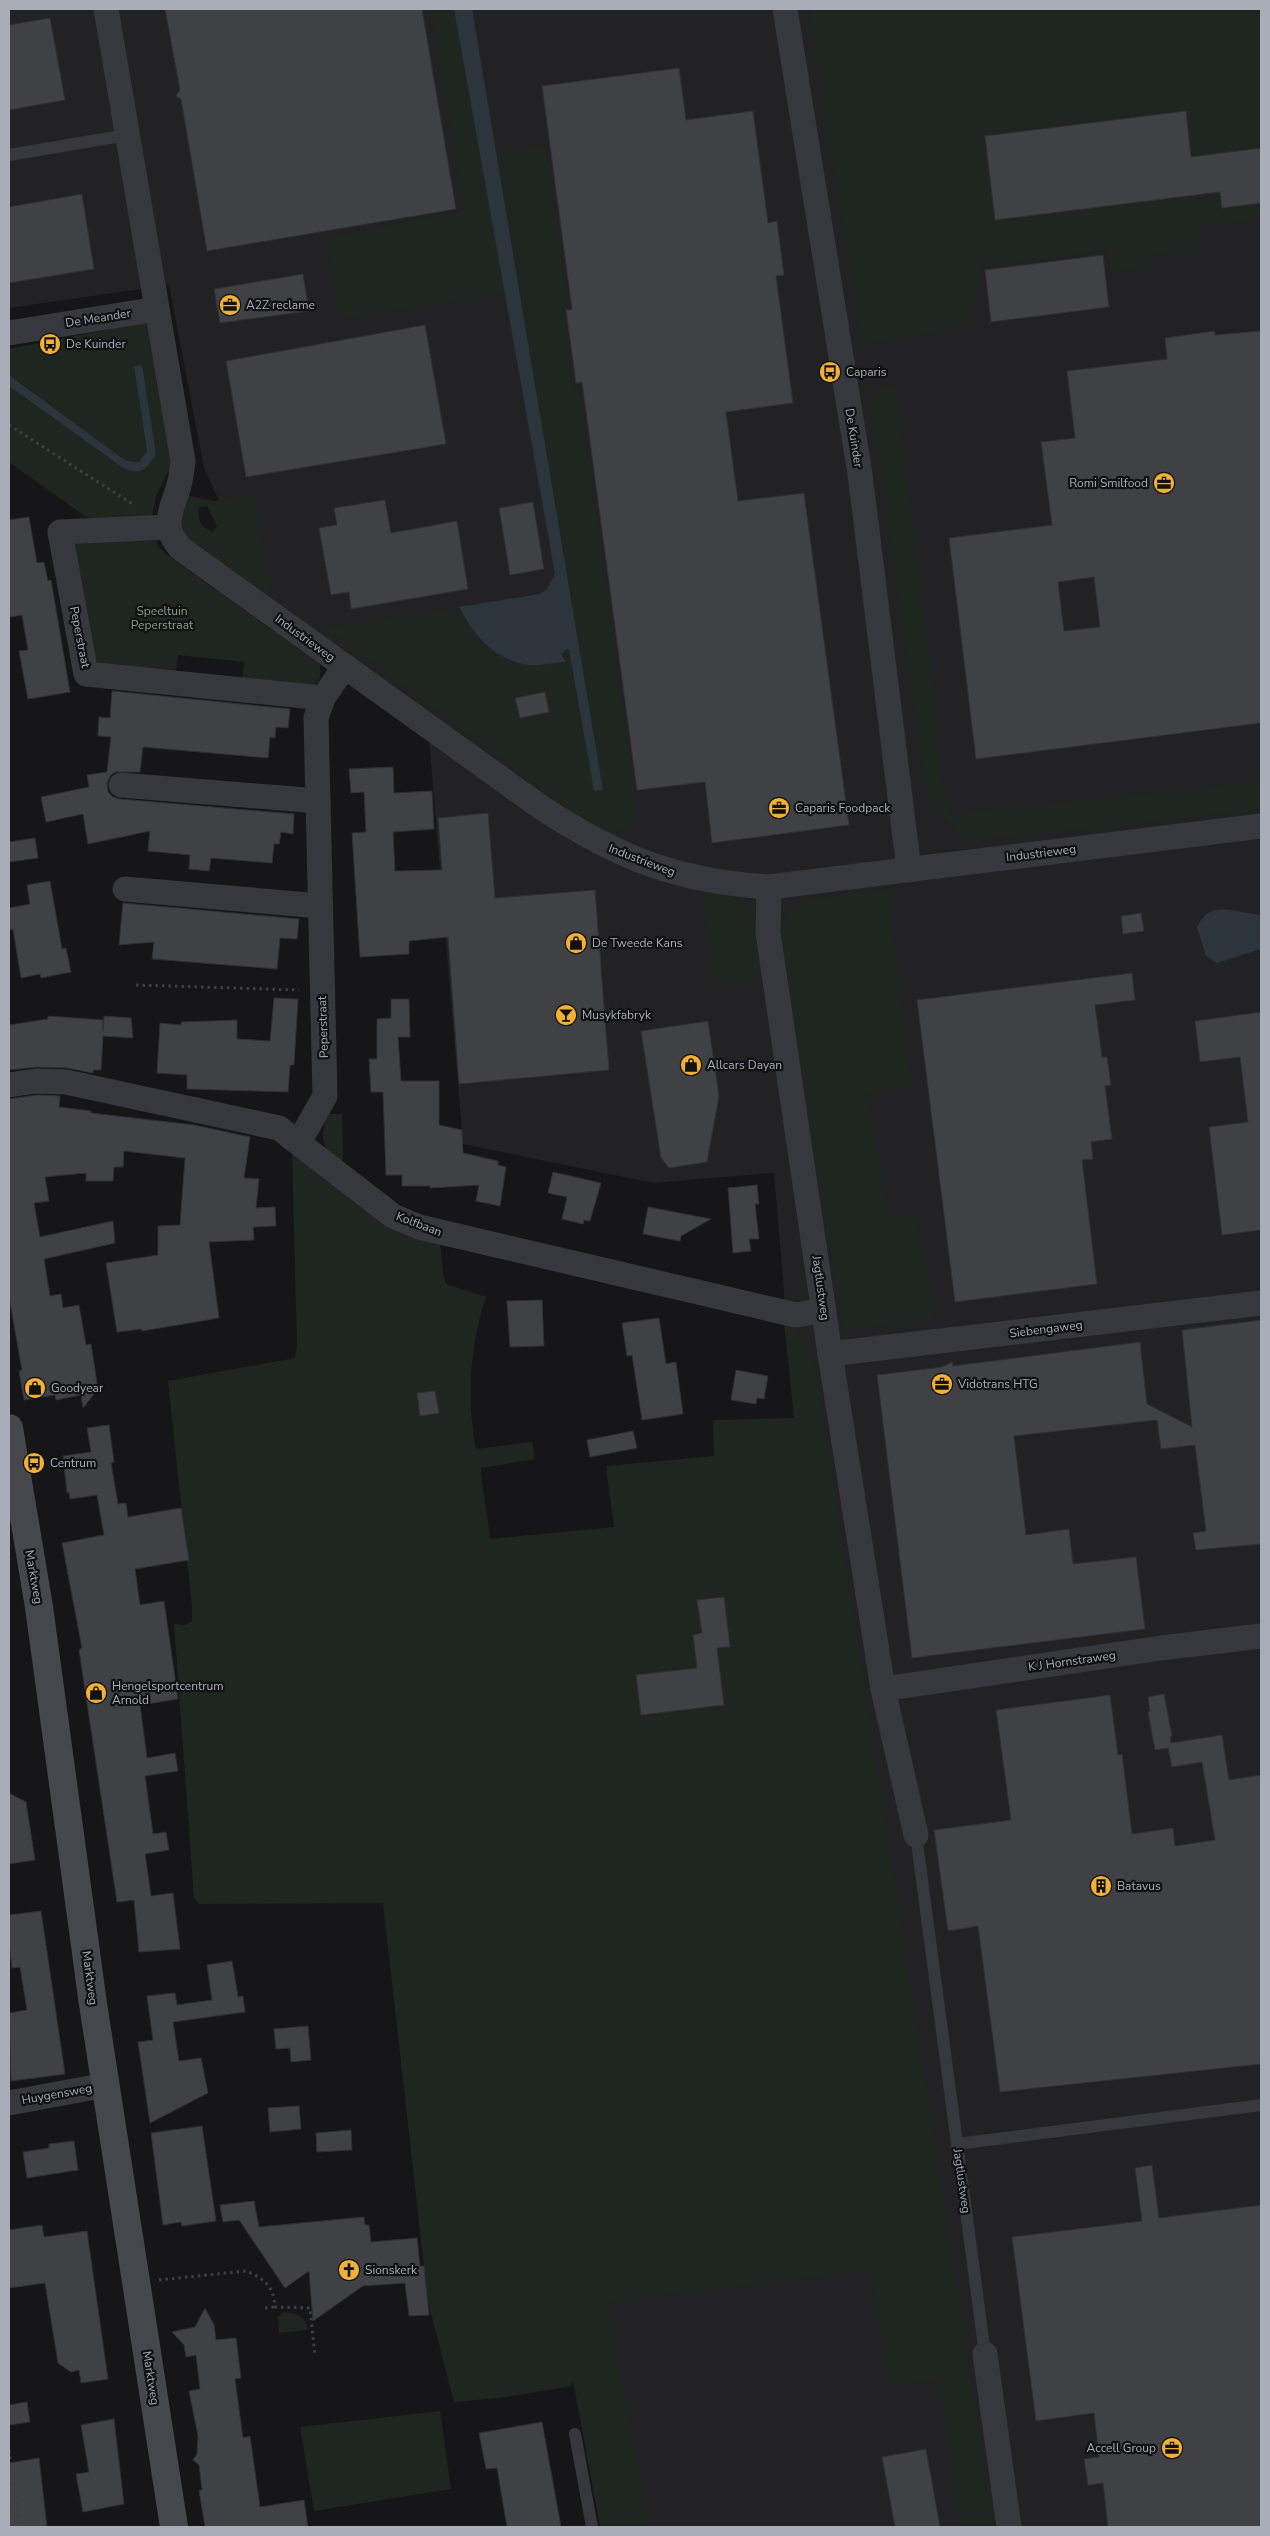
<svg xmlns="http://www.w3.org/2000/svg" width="1270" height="2536" font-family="'Nunito Sans',sans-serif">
<rect width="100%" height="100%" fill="#161618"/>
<path fill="#222225" d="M 9,9 L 1261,9 L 1261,2527 L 648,2527 L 598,2291 L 805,1542 L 774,1173 L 653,1183 L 463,1144 L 428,727 L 266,603 L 204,468 L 169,285 L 9,308 Z"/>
<g fill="#1e261f" fill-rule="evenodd">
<path d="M 431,9 L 454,9 L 505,294 L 340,320 L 327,237 L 465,210 Z"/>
<path d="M 809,9 L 1261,9 L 1261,220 L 1199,227 L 1201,250 L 1150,255 L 1152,267 L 1111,272 L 1107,251 L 982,268 L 968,328 L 862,345 Z"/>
<path d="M 545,144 L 568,305 L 563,306 L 573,388 L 579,387 L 637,815 L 635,824 C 621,834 610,834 594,829 L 325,627 L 459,607 L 469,626 L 565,661 L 561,654 L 563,651 L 569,650 L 594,790 L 603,790 L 496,151 Z"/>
<path d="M 157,309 L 173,461 L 156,496 L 151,522 L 96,524 L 9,462 L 9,386 L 123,468 L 150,463 L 134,366 L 147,451 L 139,462 L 126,461 L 9,375 L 9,349 L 111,329 Z"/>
<path d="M 895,385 L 933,681 L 942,782 L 950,813 L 1261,781 L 1261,810 L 962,843 L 953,826 L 928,805 L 870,393 L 874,387 Z"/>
<path d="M 253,493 L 272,603 L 184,536 L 177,519 L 185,495 L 215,501 ZM 207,506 L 217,526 L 213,532 C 201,527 197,521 199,508 Z"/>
<path d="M 153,533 L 159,547 L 170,557 L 320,664 L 320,678 L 314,687 L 242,683 L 244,662 L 178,655 L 175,678 L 93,670 L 68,536 Z"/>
<path d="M 896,888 L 891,919 L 912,1087 L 867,1094 L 889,1216 C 897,1216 907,1213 914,1219 C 926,1230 931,1302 934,1321 L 844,1330 L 799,1073 L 781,950 L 782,922 L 791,908 L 801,900 Z"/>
<path d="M 703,893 C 709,893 720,891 726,894 C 761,909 757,951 761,983 L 714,988 Z"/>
<path d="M 327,1114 L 342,1114 L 343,1165 C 321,1149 320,1139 327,1114 Z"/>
<path d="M 292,1149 L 440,1239 L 443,1274 L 446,1284 L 486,1297 C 470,1345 466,1399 476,1449 L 532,1442 L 535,1459 L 481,1468 C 482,1492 488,1515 490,1539 L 614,1527 L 606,1466 L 714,1456 L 713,1420 L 794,1418 L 784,1323 C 791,1326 797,1330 802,1336 C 818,1357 823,1414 827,1441 L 994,2527 L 961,2527 L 938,2381 L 887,2385 L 872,2271 L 607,2302 L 650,2527 L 600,2527 L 573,2380 L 572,2386 L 499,2398 L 454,2402 L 428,2302 L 383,1903 L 199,1904 L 194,1898 L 174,1624 L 185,1625 L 192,1621 L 192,1607 L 168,1381 L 295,1358 L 297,1345 Z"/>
<path d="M 283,2312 C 297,2313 305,2315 308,2330 L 279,2333 L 278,2317 Z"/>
<path d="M 440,2411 L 451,2489 L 314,2511 L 300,2427 Z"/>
</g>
<g fill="#2c353c">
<path d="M 454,9 L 472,9 L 603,790 L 594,791 L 569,650 L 567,649 L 561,654 L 566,662 C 553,663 535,667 523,664 C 492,657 473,634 459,607 L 540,594 L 547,589 L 555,574 Z"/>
<path d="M 142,365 L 156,454 C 145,470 142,476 123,468 L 9,386 L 9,375 L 126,461 L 139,462 L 147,451 L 134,366 Z"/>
<path d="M 1224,909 L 1261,915 L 1261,949 L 1217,963 L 1206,956 L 1197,927 C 1204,914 1209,910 1224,909 Z"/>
</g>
<g fill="#404145" stroke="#303034" fill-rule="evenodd">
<path d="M 165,9 L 422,9 L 456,209 L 207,251 L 181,99 L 176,96 L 180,90 Z"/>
<path d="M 50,18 L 65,100 L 9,110 L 9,25 Z"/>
<path d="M 679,68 L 686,120 L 753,111 L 768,223 L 777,221 L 784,275 L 776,276 L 793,403 L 726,412 L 738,501 L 804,493 L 849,825 L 712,843 L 705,782 L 637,790 L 582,382 L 576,383 L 566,310 L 572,309 L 542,86 Z"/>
<path d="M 1186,111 L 1191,157 L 1261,148 L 1261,203 L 1222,208 L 1220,192 L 995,220 L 985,136 Z"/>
<path d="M 82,194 L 94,269 L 9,283 L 9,207 Z"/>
<path d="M 1103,255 L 1109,307 L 991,322 L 985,270 Z"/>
<path d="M 303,274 L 309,311 L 220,323 L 214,289 Z"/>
<path d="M 425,325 L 446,444 L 246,477 L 226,361 Z"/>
<path d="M 1214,331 L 1215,335 L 1261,331 L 1261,723 L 976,759 L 949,538 L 1052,525 L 1041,442 L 1075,438 L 1067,371 L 1167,359 L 1165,338 ZM 1094,577 L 1100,627 L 1064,631 L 1058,582 Z"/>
<path d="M 385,500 L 391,533 L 457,521 L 468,589 L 351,609 L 349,592 L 331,595 L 319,528 L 337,525 L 334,508 Z"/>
<path d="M 533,502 L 544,569 L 510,575 L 499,508 Z"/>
<path d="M 29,517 L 37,563 L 44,562 L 48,581 L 51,580 L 70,692 L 28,699 L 19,651 L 28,650 L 22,615 L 10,617 L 9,607 L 9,520 Z"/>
<path d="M 112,691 L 290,709 L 288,728 L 276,727 L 275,738 L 270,737 L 268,758 L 143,747 L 140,772 L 115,772 L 110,776 L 107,783 L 108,792 L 113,797 L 120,799 L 294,814 L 293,834 L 281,832 L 279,844 L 274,844 L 272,863 L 211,858 L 209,871 L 189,869 L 190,855 L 148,851 L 150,831 L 88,844 L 83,814 L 46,822 L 41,797 L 89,787 L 87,775 L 107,772 L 111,737 L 98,736 L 99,717 L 110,718 Z"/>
<path d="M 545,692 L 549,712 L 520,718 L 515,698 Z"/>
<path d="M 393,767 L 394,793 L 432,791 L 434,829 L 393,832 L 395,871 L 442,870 L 438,818 L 488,813 L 495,898 L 595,890 L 609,1070 L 459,1084 L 448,937 L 409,941 L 409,954 L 360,957 L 352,833 L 366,832 L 364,792 L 351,793 L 349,769 Z"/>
<path d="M 35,838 L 38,858 L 9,862 L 9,842 Z"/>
<path d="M 50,881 L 62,949 L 66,948 L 71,972 L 41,978 L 40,974 L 21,978 L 13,929 L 9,930 L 9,908 L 30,904 L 27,885 Z"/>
<path d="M 123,903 L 299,919 L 297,939 L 280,938 L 277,969 L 152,959 L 154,942 L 119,945 Z"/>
<path d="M 1141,913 L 1144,931 L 1123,934 L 1121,916 Z"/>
<path d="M 1132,973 L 1135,1000 L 1095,1005 L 1102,1057 L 1107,1057 L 1111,1085 L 1105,1086 L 1112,1139 L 1091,1142 L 1093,1159 L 1082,1160 L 1097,1284 L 955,1302 L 917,1000 Z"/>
<path d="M 274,998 L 298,999 L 294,1065 L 290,1065 L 288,1092 L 187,1089 L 187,1075 L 157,1073 L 160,1023 L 181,1025 L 181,1022 L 237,1020 L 237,1039 L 270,1041 Z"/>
<path d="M 391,999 L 409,999 L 410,1037 L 398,1037 L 401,1081 L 439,1081 L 439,1125 L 462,1130 L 463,1153 L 498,1161 L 498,1165 L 506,1167 L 500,1206 L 476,1201 L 479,1185 L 430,1188 L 430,1186 L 402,1186 L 402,1175 L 386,1175 L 383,1092 L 371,1092 L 369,1059 L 377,1059 L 377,1019 L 391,1018 Z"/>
<path d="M 1261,1012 L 1261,1230 L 1222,1235 L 1209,1127 L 1248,1122 L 1240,1057 L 1200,1062 L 1195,1021 Z"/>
<path d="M 48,1016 L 103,1020 L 103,1031 L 104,1016 L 131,1018 L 133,1038 L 103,1036 L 101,1070 L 93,1070 L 93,1073 L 67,1068 L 36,1067 L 9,1070 L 9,1025 L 48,1019 Z"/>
<path d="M 708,1021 L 719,1096 L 707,1162 L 669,1168 L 661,1158 L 641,1031 Z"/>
<path d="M 37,1095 L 60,1096 L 59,1107 L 91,1111 L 91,1113 L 194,1125 L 250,1137 L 244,1178 L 259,1179 L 256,1208 L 275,1207 L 276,1226 L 253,1227 L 254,1240 L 209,1242 L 219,1318 L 142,1331 L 142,1329 L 117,1332 L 106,1263 L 158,1255 L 158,1226 L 180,1225 L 185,1158 L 124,1151 L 123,1167 L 114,1167 L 113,1181 L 86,1181 L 86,1173 L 45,1177 L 49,1201 L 34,1203 L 40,1237 L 113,1221 L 115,1243 L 44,1259 L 50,1296 L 61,1294 L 63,1308 L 79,1305 L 86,1345 L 91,1344 L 98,1389 L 83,1408 L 81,1395 L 56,1400 L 55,1395 L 24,1400 L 19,1371 L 22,1370 L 9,1297 L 9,1099 Z"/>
<path d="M 553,1172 L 601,1183 L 590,1221 L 584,1220 L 583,1224 L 562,1219 L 567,1197 L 548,1193 Z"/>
<path d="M 757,1185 L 759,1204 L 755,1204 L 759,1239 L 749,1239 L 751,1251 L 733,1253 L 728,1188 Z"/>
<path d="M 648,1207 L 711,1219 L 681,1236 L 680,1241 L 643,1234 Z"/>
<path d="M 542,1300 L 544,1346 L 510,1347 L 507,1301 Z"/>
<path d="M 659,1318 L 666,1364 L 676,1362 L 683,1414 L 642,1420 L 632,1355 L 627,1356 L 622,1323 Z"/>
<path d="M 1261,1320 L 1261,1544 L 1196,1550 L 1193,1533 L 1206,1531 L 1195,1445 L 1161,1449 L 1157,1420 L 1014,1436 L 1026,1535 L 1069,1529 L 1073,1564 L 1136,1557 L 1145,1629 L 912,1658 L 877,1375 L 942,1367 L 952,1362 L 953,1366 L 1140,1342 L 1147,1404 L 1192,1427 L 1182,1330 Z"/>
<path d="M 736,1370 L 768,1376 L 764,1399 L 757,1398 L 756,1404 L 731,1400 Z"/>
<path d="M 435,1391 L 439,1413 L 420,1416 L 417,1393 Z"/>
<path d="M 109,1425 L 114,1462 L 111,1463 L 118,1504 L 126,1503 L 128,1517 L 181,1508 L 189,1560 L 135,1569 L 140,1605 L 164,1601 L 178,1699 L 140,1705 L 147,1758 L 175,1753 L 178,1771 L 145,1776 L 153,1834 L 166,1832 L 169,1850 L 145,1854 L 151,1896 L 173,1893 L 180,1949 L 139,1952 L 134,1900 L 117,1902 L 79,1650 L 82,1648 L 62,1543 L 104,1535 L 97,1495 L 70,1499 L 69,1492 L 67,1493 L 63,1456 L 91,1452 L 87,1428 Z"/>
<path d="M 633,1431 L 637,1448 L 590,1457 L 587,1440 Z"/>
<path d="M 724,1597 L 730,1647 L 717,1648 L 724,1705 L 641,1715 L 636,1675 L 697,1668 L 693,1635 L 702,1633 L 697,1600 Z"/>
<path d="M 1164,1694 L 1172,1736 L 1170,1737 L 1171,1743 L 1222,1735 L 1229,1780 L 1261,1775 L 1261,2064 L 1000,2092 L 978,1926 L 948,1931 L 934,1830 L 1011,1820 L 996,1710 L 1110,1695 L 1118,1755 L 1122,1754 L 1132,1834 L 1173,1828 L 1175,1846 L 1215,1840 L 1202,1762 L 1172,1767 L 1168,1748 L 1155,1750 L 1148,1712 L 1150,1711 L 1148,1697 Z"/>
<path d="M 9,1793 L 26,1802 L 35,1860 L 9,1864 Z"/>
<path d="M 41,1911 L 65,2074 L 11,2081 L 9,2013 L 27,2010 L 20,1967 L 12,1968 L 9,1943 L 9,1915 Z"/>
<path d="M 232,1961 L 238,1997 L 243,1996 L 245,2012 L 173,2022 L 179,2061 L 201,2058 L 208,2093 L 150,2123 L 138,2042 L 153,2040 L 147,1996 L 175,1993 L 177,2005 L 212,2000 L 207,1965 Z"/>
<path d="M 308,2026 L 311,2060 L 291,2062 L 290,2048 L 276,2049 L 274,2029 Z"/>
<path d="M 299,2106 L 301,2129 L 270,2132 L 268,2108 Z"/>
<path d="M 202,2126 L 216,2221 L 182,2226 L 181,2222 L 163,2225 L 151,2133 Z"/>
<path d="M 351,2130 L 352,2150 L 317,2152 L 316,2133 Z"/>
<path d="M 74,2141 L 78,2170 L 27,2178 L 23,2152 L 49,2148 L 49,2144 Z"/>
<path d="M 1152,2165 L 1159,2218 L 1261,2205 L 1261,2527 L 1108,2527 L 1103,2483 L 1088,2485 L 1084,2459 L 1099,2457 L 1094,2413 L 1036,2421 L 1012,2237 L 1142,2221 L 1135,2168 Z"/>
<path d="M 254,2201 L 259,2227 L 364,2217 L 365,2225 L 369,2225 L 371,2242 L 417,2238 L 420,2266 L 424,2266 L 429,2315 L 409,2316 L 405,2283 L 363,2286 L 313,2321 L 309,2271 L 285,2288 L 239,2220 L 223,2222 L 220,2205 Z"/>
<path d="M 42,2225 L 44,2237 L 87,2231 L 108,2379 L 81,2383 L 79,2370 L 71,2372 L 58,2363 L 45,2283 L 9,2288 L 9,2230 Z"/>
<path d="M 205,2308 L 214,2325 L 216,2340 L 236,2338 L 241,2378 L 235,2379 L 243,2438 L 250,2436 L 260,2507 L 304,2500 L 308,2527 L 205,2527 L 199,2490 L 202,2490 L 199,2465 L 193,2460 L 197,2454 L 198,2436 L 189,2391 L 200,2389 L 196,2355 L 186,2357 L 184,2345 L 172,2332 L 195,2327 Z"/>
<path d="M 27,2402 L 30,2422 L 9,2425 L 9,2405 Z"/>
<path d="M 114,2419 L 124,2504 L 83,2512 L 76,2474 L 89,2472 L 81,2425 Z"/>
<path d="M 542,2422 L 561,2527 L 507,2527 L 497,2468 L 486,2469 L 479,2433 Z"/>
<path d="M 926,2449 L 940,2527 L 895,2527 L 882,2457 Z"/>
<path d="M 39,2458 L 47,2527 L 9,2527 L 9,2463 Z"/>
</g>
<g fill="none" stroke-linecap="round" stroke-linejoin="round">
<g stroke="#3d3f44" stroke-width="3" stroke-dasharray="2.5 4" stroke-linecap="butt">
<path d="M 9,425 L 134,505"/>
<path d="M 136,985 L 299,990"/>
<path d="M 159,2280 L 246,2271 C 264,2278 274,2287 275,2307 L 310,2308 L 315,2356"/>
<path d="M 265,2308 L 275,2307"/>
<path d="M 9,2450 L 20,2527"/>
</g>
<g stroke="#37383d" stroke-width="12">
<path d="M 9,155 L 127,135"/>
<path d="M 916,1835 L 985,2354"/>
<path d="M 957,2144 L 1261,2105"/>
<path d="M 575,2434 L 592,2527"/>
</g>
<g stroke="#37383d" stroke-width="25">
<path d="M 106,9 L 183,461 C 182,469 181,478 179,485 C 172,510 160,525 180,548 L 542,808 C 619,858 676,881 769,887 L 1261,826"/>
<path d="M 785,9 L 860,474 L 909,870"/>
<path d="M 9,333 L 157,309"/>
<path d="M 168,527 L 60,532 L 86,674 L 323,698"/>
<path d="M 121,785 L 318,801"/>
<path d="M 769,887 L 768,933 L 830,1354 L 883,1689 L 916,1835"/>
<path d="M 125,889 L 320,906"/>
<path d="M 9,1085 L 36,1081 L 66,1082 L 279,1128 L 393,1216 L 419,1227 L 796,1315 L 824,1310"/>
<path d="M 299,1142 L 325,1096 L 316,718 L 323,698 L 345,666"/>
<path d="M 830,1354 L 1261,1303"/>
<path d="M 883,1689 L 1161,1648 L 1261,1636"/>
<path d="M 9,2103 L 106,2085"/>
<path d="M 985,2354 L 1009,2527"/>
</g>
<path stroke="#45474d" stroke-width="28" d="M 9,1428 L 39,1607 L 93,2004 L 174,2527"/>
</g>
<defs>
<g id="office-disc" transform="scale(1.125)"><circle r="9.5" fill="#f2b134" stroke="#111113"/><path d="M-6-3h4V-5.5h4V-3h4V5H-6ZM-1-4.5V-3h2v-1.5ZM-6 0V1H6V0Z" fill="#111"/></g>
<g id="bus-disc" transform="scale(1.125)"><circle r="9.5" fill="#f2b134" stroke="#111113"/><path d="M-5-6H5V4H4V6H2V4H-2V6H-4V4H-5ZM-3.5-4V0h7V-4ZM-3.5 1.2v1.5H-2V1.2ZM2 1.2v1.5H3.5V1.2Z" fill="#111"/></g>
<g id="shop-disc" transform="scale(1.125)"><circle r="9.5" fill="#f2b134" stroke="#111113"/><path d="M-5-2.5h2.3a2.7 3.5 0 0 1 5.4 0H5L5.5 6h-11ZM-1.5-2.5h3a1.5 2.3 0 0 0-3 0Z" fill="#111"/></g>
<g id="bar-disc" transform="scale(1.125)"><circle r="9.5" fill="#f2b134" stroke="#111113"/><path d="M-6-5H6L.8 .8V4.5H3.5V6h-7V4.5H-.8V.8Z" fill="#111"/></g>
<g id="building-disc" transform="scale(1.125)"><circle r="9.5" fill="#f2b134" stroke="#111113"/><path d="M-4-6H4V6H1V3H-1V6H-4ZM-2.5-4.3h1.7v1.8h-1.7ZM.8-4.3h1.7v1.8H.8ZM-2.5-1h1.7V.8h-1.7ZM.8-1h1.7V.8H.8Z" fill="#111"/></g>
<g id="church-disc" transform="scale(1.125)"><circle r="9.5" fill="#f2b134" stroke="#111113"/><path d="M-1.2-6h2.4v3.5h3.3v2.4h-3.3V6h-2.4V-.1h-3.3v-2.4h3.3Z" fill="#111"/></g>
</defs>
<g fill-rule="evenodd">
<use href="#office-disc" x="230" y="305"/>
<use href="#bus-disc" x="50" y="344"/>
<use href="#bus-disc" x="830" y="372"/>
<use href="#office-disc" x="1164" y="483"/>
<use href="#office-disc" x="779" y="808"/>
<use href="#shop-disc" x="576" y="943"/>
<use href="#bar-disc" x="566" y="1015"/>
<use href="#shop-disc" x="691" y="1065"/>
<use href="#office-disc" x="942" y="1384"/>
<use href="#shop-disc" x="35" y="1388"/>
<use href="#bus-disc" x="34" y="1463"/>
<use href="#shop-disc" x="96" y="1693"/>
<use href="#building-disc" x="1101" y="1886"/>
<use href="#church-disc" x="349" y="2270"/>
<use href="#office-disc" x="1172" y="2448"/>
</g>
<g text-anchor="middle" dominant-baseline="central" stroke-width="4.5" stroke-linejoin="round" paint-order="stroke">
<g font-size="12" fill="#a8adb8" stroke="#111113" text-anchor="start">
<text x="246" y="305">A2Z reclame</text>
<text x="66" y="344">De Kuinder</text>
<text x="846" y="372">Caparis</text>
<text x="1148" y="483" text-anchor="end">Romi Smilfood</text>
<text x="795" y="808">Caparis Foodpack</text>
<text x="592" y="943">De Tweede Kans</text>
<text x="582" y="1015">Musykfabryk</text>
<text x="707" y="1065">Allcars Dayan</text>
<text x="958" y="1384">Vidotrans HTG</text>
<text x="51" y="1388">Goodyear</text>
<text x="50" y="1463">Centrum</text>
<text x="112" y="1686">Hengelsportcentrum<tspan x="112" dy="14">Arnold</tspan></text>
<text x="1117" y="1886">Batavus</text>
<text x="365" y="2270">Sionskerk</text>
<text x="1156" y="2448" text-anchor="end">Accell Group</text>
</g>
<g font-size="12" fill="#a8adb8" stroke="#111113">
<text transform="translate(98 318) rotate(-9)">De Meander</text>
<text transform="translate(854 438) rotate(81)">De Kuinder</text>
<text transform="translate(80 637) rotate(79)">Peperstraat</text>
<text transform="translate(305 638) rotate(36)">Industrieweg</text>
<text transform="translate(1041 853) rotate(-7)">Industrieweg</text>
<text transform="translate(642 860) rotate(21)">Industrieweg</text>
<text transform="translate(323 1027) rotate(-92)">Peperstraat</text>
<text transform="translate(419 1224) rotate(21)">Kolfbaan</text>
<text transform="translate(821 1288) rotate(82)">Jagtlustweg</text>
<text transform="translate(1046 1329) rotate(-7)">Siebengaweg</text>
<text transform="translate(34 1577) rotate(80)">Marktweg</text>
<text transform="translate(1072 1661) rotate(-8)">K J Hornstraweg</text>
<text transform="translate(90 1978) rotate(82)">Marktweg</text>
<text transform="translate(57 2094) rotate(-10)">Huygensweg</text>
<text transform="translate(962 2181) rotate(82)">Jagtlustweg</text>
<text transform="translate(151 2378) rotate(81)">Marktweg</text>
</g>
<g font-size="12" fill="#7fa381" stroke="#111113">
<text x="162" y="611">Speeltuin<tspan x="162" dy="14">Peperstraat</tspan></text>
</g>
</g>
<rect width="1270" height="2536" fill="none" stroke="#a8adb8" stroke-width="20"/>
</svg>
